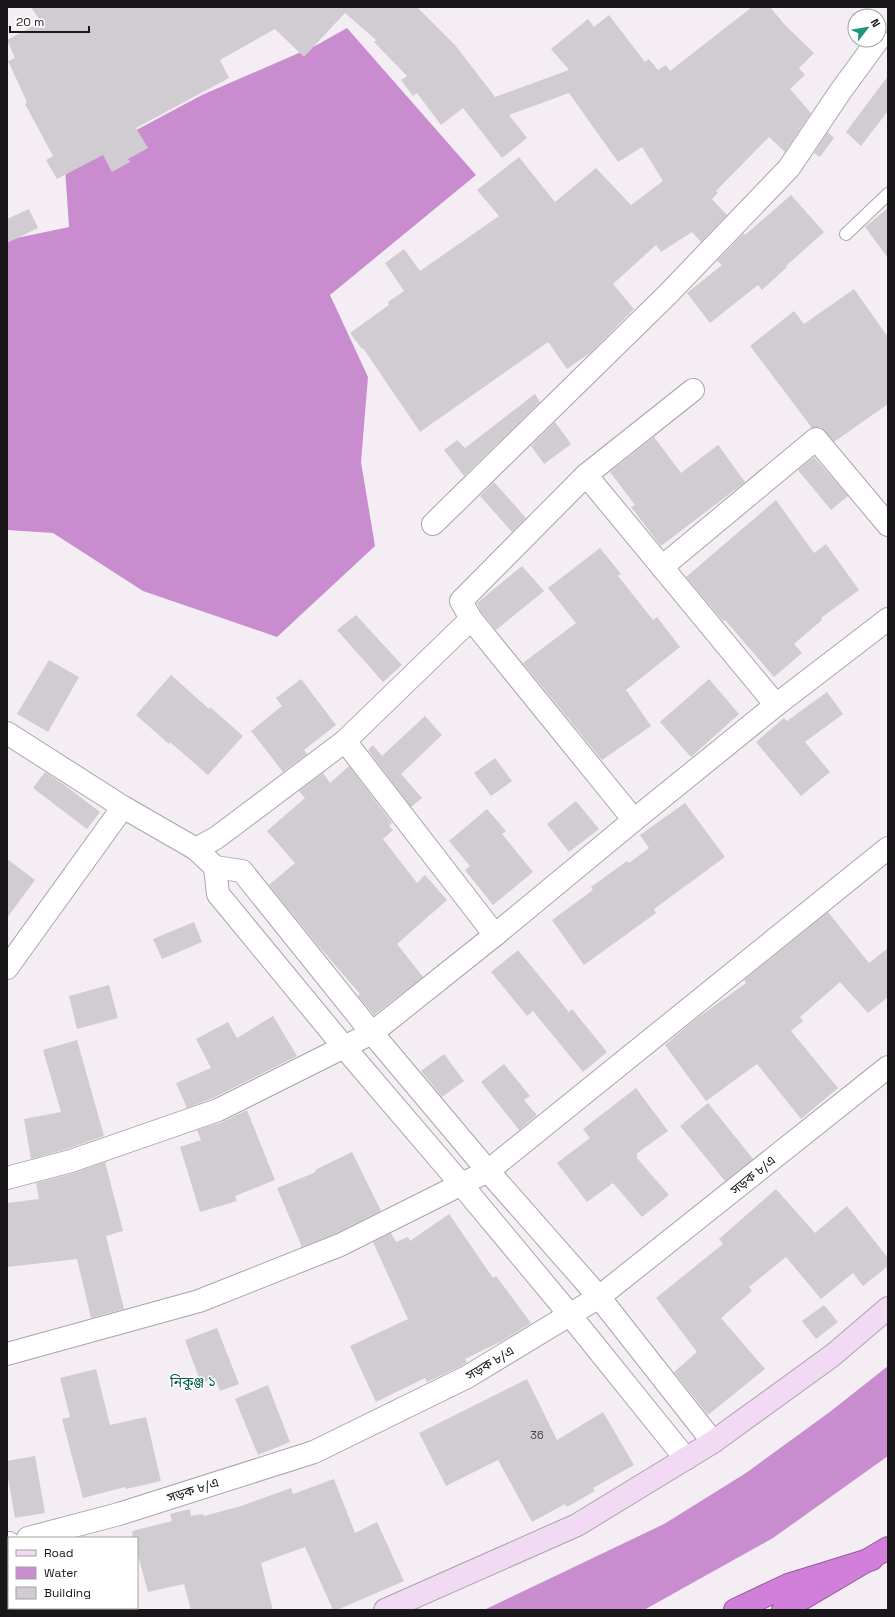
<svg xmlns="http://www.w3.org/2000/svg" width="895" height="1617" font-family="'Space Grotesk','Noto Sans Bengali',sans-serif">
<rect width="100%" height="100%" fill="#f4eef4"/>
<g fill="#c98dcf">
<path d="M 347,28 L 476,175 L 330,295 L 368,377 L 361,462 L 375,546 L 277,637 L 143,591 L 53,533 L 7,530 L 7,240 L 69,227 L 65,168 L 202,95 L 315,46 Z"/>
<path d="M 888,1366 L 888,1456 L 773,1538 L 644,1610 L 484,1610 L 664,1524 L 746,1473 L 831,1411 Z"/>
</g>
<g fill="#d1ccd2">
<path d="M 31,7 L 417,7 L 455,45 L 495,97 L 569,70 L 551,49 L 588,19 L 594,27 L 609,15 L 645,62 L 649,59 L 658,70 L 666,65 L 670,71 L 752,7 L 770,7 L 785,25 L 814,53 L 799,68 L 805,75 L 790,89 L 811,113 L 785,152 L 769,137 L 716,191 L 718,193 L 712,199 L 727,215 L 701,242 L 692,232 L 661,252 L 656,245 L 613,284 L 634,309 L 590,353 L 567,369 L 548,342 L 420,432 L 363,348 L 362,349 L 350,333 L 389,305 L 388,302 L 404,291 L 385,263 L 404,249 L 420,271 L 499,216 L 477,190 L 519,157 L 555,202 L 596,168 L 631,205 L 663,181 L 642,147 L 618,162 L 569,93 L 509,115 L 527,138 L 502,158 L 463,108 L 441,125 L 417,93 L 413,96 L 401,80 L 407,76 L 374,42 L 376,40 L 345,13 L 304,57 L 275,29 L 220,60 L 229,78 L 136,128 L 148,148 L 128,159 L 130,162 L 112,172 L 103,155 L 57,179 L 46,160 L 53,156 L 25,104 L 27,102 L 8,61 L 15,58 L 7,40 L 41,22 Z"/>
<path d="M 888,76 L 888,111 L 861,146 L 846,132 Z"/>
<path d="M 828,132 L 834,138 L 820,157 L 814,153 Z"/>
<path d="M 791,195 L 824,232 L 786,266 L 787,267 L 762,290 L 758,285 L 710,323 L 687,293 L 722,265 L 717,261 L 744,233 L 745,235 Z"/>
<path d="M 888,208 L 888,258 L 865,227 Z"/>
<path d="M 29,209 L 38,228 L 7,243 L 7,219 Z"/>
<path d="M 854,289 L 888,337 L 888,404 L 834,442 L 821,427 L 812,428 L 750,346 L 794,311 L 804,324 Z"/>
<path d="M 535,394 L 540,402 L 464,476 L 444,450 L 457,440 L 465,448 Z"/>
<path d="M 555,422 L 571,444 L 544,464 L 531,446 Z"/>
<path d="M 654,437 L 681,473 L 718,445 L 745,482 L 661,546 L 631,507 L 635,505 L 610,472 Z"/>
<path d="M 814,457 L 848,496 L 831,510 L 798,470 Z"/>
<path d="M 494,482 L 526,518 L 512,532 L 480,496 Z"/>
<path d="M 776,500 L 814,553 L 826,544 L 859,590 L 821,618 L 822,620 L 794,644 L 802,653 L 774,677 L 725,620 L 723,621 L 686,577 Z"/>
<path d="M 600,548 L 621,574 L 618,576 L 653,620 L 657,617 L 680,647 L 626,690 L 651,726 L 602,760 L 523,663 L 576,623 L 548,588 Z"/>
<path d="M 522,566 L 544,591 L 496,630 L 481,612 L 477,603 Z"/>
<path d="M 356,615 L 402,665 L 383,682 L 337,630 Z"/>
<path d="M 49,660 L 79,677 L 48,732 L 17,714 Z"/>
<path d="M 171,675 L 209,709 L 210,707 L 243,736 L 208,775 L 170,742 L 169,744 L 136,715 Z"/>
<path d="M 301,679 L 336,725 L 304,750 L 307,754 L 283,772 L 251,731 L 282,706 L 276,698 Z"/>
<path d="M 709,679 L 739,714 L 691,757 L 660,722 Z"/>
<path d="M 827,692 L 843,714 L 805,742 L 830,772 L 801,796 L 756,742 L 784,718 L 787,721 Z"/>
<path d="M 425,716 L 442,735 L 401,774 L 422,798 L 411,807 L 368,750 L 373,745 L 382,756 Z"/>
<path d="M 495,758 L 512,781 L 491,796 L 474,773 Z"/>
<path d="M 349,766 L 392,823 L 389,826 L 393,830 L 383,839 L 417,883 L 425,875 L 447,900 L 397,944 L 423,977 L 374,1015 L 358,996 L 360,994 L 316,943 L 269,885 L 295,863 L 267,831 L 305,798 L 299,791 L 323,773 L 330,783 Z"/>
<path d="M 45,772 L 63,784 L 100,812 L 87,829 L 33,788 Z"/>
<path d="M 576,801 L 599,829 L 569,852 L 547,824 Z"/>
<path d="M 685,803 L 725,857 L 654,909 L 656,913 L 584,965 L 552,920 L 593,890 L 591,887 L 627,861 L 629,863 L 649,848 L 640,835 Z"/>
<path d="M 487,809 L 506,831 L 502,834 L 533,872 L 493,905 L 465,870 L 470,866 L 449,841 Z"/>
<path d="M 7,859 L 35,880 L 7,918 Z"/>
<path d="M 828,912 L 869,963 L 888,948 L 888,997 L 868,1013 L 840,982 L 800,1017 L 803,1021 L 791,1031 L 838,1088 L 801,1119 L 757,1064 L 706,1101 L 665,1045 L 696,1019 L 746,983 L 744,980 Z"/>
<path d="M 194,922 L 202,942 L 162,959 L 153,939 Z"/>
<path d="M 518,950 L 569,1012 L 572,1009 L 607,1052 L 583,1072 L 533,1011 L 527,1016 L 491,972 Z"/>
<path d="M 109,985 L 118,1018 L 77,1029 L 69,996 Z"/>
<path d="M 273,1016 L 297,1056 L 213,1098 L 187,1108 L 176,1083 L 211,1068 L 196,1039 L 228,1022 L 237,1038 Z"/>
<path d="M 77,1040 L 104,1136 L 67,1149 L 31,1159 L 24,1119 L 61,1112 L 43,1050 Z"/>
<path d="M 444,1054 L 464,1081 L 442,1097 L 421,1071 Z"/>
<path d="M 504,1064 L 530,1096 L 524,1100 L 537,1115 L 519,1130 L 481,1082 Z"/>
<path d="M 636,1088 L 668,1131 L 636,1154 L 638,1156 L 636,1157 L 669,1195 L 642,1217 L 613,1183 L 587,1202 L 557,1163 L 590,1138 L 583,1129 Z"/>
<path d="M 708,1103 L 753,1159 L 725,1181 L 680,1126 Z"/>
<path d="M 247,1110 L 275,1180 L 235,1196 L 237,1201 L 200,1212 L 180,1147 L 201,1140 L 197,1130 L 222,1122 Z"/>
<path d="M 352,1152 L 381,1211 L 335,1234 L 302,1247 L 277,1188 L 316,1172 L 315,1170 Z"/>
<path d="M 105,1162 L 123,1231 L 106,1236 L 124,1309 L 91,1318 L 77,1259 L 7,1267 L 7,1203 L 39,1199 L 36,1183 L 74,1173 Z"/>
<path d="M 776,1189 L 815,1233 L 847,1206 L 888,1258 L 888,1266 L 863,1286 L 853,1273 L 821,1299 L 786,1257 L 749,1287 L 752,1291 L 721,1318 L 765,1369 L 708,1415 L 674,1372 L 697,1352 L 656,1298 L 723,1244 L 719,1239 Z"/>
<path d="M 449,1214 L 493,1278 L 496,1276 L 531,1323 L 502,1341 L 465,1359 L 467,1362 L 461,1366 L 427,1382 L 425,1378 L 376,1402 L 350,1346 L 408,1319 L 373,1242 L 391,1233 L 396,1242 L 408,1237 L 410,1241 Z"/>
<path d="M 824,1305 L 838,1322 L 816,1339 L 802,1321 Z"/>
<path d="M 217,1328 L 239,1384 L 220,1391 L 215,1378 L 201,1383 L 185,1340 Z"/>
<path d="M 96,1369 L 110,1425 L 146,1417 L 161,1481 L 126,1489 L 125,1487 L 83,1498 L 62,1419 L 70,1417 L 60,1378 Z"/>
<path d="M 527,1379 L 557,1440 L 603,1412 L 634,1465 L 593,1488 L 595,1491 L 567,1507 L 565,1504 L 532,1522 L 498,1460 L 446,1486 L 419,1433 Z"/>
<path d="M 268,1385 L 290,1442 L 258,1455 L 235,1399 Z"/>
<path d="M 35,1456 L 45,1513 L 15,1518 L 7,1472 L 7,1461 Z"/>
<path d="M 334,1479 L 355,1533 L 377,1522 L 404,1581 L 337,1610 L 333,1610 L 305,1547 L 261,1563 L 273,1610 L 191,1610 L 184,1584 L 148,1592 L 137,1552 L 137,1538 L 133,1538 L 132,1531 L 172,1521 L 170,1514 L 190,1509 L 191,1516 L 203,1514 L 204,1516 L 241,1506 L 291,1488 L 293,1494 Z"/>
</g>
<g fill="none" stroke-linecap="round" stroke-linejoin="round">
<g stroke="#aaa4aa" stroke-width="14">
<path id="lane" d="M 846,234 L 888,194"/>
</g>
<g stroke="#aaa4aa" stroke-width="24">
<g id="street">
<path d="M 586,475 L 776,705"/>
<path d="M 433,524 L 668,294 L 789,168 L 840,92 L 878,40"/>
<path d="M 662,567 L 816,439 L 888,525"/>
<path d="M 471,619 L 634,820"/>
<path d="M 7,733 L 123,807 L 196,849 L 215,867 L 242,871 L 372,1033 L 488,1171 L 599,1297 L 713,1442"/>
<path d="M 345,741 L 495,935"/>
<path d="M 196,849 L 216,838 L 345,741 L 471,619 L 461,601 L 586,475 L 693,390"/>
<path d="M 215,867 L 218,894 L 344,1047 L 461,1184 L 570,1315 L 686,1459"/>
<path d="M 7,968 L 123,807"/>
<path d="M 7,1178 L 71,1161 L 218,1110 L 372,1033 L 495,935 L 634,820 L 776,705 L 888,619"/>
<path d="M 7,1354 L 199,1301 L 340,1245 L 488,1171 L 888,848"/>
<path d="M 28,1538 L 119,1514 L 314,1452 L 467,1377 L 599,1297 L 888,1067"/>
<path d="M 7,1543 L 9,1543"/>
</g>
</g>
<g stroke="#aaa4aa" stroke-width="24">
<path id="secondary" d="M 385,1610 L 577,1525 L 713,1442 L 833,1355 L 888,1308"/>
</g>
<g stroke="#915b97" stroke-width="24">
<g id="highway">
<path d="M 735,1610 L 788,1585 L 872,1559"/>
<path d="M 783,1610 L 888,1548"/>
</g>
</g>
<use href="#lane" stroke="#fff" stroke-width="12"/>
<use href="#street" stroke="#fff" stroke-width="22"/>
<use href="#secondary" stroke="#f2d9f4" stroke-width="22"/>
<use href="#highway" stroke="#d27fdb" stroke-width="22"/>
</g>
<g text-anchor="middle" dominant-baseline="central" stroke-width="3" stroke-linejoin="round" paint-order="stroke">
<g font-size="11" fill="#474447">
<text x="537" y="1435">36</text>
</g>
<g font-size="13" fill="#191719" stroke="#fff">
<text transform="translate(753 1175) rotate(-39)">সড়ক ৮/এ</text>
<text transform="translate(490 1363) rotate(-31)">সড়ক ৮/এ</text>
<text transform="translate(193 1490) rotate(-18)">সড়ক ৮/এ</text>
</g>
<g font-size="14" fill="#005a49" stroke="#fff">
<text x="193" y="1382">নিকুঞ্জ ১</text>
</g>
</g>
<rect width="895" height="1617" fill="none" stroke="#191719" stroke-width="16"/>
<rect x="8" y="1537" width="130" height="72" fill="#ffffff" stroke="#a3a2a3"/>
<rect x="16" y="1550" width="20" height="6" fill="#f2d9f4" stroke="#a3a2a3"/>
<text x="44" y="1557" font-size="12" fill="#191719">Road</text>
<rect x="16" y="1567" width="20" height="12" fill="#c98dcf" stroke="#a3a2a3"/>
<text x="44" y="1577" font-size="12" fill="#191719">Water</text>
<rect x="16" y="1587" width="20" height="12" fill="#d1ccd2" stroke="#a3a2a3"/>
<text x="44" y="1597" font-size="12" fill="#191719">Building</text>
<g transform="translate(867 28) rotate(59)"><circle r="19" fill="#ffffff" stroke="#a3a2a3"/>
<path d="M0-3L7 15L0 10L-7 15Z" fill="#1c957b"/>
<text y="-6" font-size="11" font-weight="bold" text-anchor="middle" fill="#191719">N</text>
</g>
<path d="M10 26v6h79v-6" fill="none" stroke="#191719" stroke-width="2"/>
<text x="16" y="26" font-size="12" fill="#191719" stroke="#ffffff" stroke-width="3" paint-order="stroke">20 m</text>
</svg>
